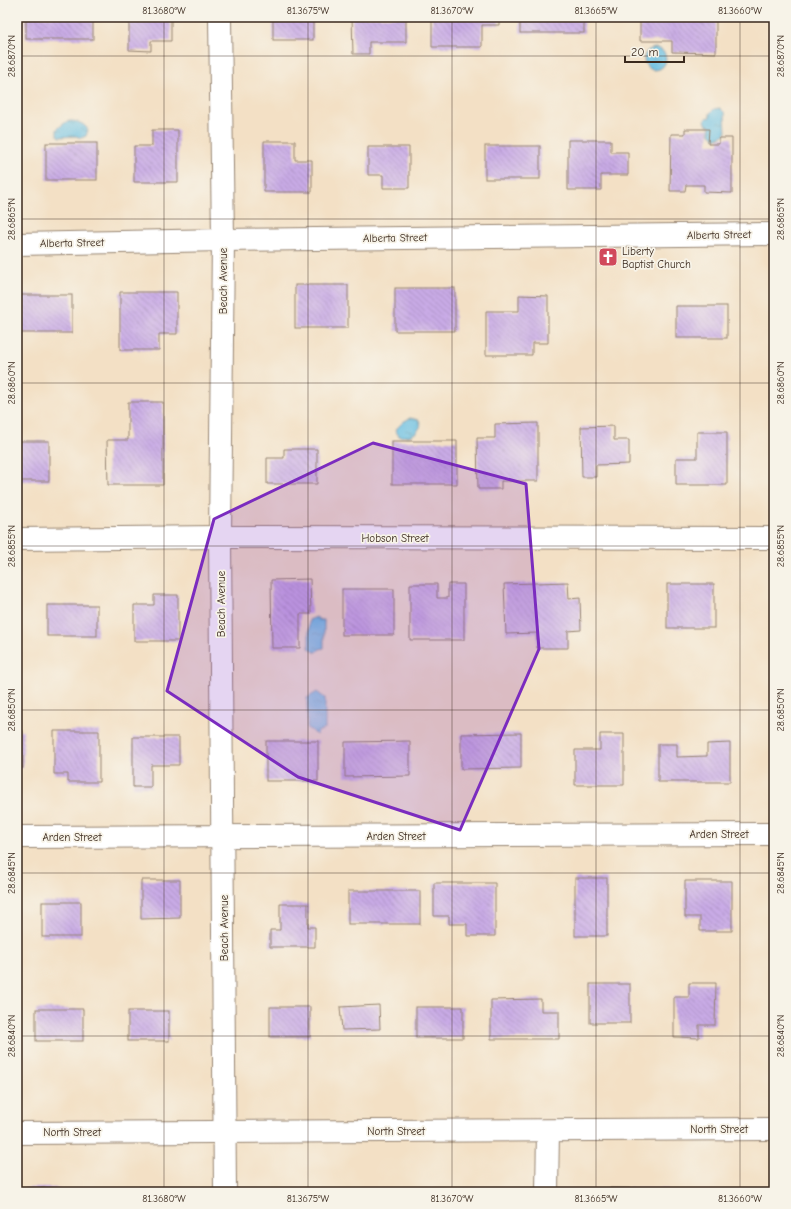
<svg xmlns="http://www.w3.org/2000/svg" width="791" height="1209" font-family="'Comic Neue',sans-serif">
<defs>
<pattern id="water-ripples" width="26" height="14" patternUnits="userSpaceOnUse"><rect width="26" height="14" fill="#65bee2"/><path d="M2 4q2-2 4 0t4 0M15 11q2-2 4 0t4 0" fill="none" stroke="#549bb7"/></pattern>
<pattern id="building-back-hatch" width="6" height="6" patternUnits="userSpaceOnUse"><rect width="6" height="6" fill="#c9abe6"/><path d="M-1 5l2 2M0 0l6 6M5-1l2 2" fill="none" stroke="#a48bba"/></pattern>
</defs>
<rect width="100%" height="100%" fill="#f7f3e8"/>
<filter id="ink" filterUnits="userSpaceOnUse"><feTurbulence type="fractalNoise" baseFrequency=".025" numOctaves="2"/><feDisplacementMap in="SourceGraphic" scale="8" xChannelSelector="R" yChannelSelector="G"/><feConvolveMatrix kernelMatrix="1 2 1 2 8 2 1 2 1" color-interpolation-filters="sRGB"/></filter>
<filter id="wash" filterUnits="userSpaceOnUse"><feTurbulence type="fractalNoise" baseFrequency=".012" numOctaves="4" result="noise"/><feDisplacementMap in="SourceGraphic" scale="16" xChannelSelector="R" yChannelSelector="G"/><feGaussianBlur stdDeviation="0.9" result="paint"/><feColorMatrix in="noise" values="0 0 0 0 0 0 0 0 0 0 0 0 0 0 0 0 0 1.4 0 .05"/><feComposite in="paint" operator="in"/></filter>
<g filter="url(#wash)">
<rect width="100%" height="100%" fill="#f3e0c5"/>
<g fill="url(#water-ripples)" stroke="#507480">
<circle cx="655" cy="59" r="11"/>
<path d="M 720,108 L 725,113 L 726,134 L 715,139 L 712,135 L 710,134 L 710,126 L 707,125 L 705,121 L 706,118 L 710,117 L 710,113 L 714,109 Z"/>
<path d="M 70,121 C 77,121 84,123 88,130 L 86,136 L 81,138 L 76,136 L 59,137 L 57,134 L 57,129 L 66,122 Z"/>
<path d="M 410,418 L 419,420 L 421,424 C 419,434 408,438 399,436 L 395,430 L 403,422 Z"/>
<path d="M 316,617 L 320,620 L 324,620 L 324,648 L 320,649 L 317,652 L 314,652 L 311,649 L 309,648 L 309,620 Z"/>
<path d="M 317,692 L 325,698 L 325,729 L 319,731 L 316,735 L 311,730 L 307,729 L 307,698 Z"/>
</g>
<g id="blocks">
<g fill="url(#building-back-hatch)">
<rect x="26" y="17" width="67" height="22"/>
<path d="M 129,17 L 171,17 L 171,41 L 151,41 L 151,51 L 129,50 Z"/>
<rect x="273" y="17" width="40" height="23"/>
<path d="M 352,17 L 406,17 L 406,42 L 369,42 L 369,54 L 353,54 Z"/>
<path d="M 432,17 L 499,17 L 499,25 L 482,25 L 482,47 L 432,47 Z"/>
<rect x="520" y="17" width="64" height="16"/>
<path d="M 640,17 L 716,17 L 716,53 L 672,52 L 672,41 L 640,41 Z"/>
<path d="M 685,129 L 709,129 L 708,144 L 719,144 L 719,138 L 732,138 L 732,193 L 704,192 L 704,185 L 686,185 L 685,191 L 670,191 L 671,134 L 685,134 Z"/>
<path d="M 152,130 L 178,130 L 178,182 L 134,182 L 134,146 L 152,146 Z"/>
<path d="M 568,140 L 611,140 L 611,152 L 628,152 L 628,175 L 601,175 L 601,190 L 568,190 Z"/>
<path d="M 264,141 L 295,141 L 295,160 L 312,160 L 312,192 L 264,192 Z"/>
<rect x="46" y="143" width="51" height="37"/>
<rect x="485" y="146" width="55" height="33"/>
<path d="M 368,147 L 409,147 L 409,188 L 383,188 L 383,175 L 368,175 Z"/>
<rect x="295" y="285" width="53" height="43"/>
<rect x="395" y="288" width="60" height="43"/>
<path d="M 120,292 L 177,292 L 177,334 L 159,334 L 159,350 L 120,350 Z"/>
<rect x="18" y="295" width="54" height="38"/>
<path d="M 519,295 L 548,296 L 548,343 L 532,343 L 532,355 L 486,355 L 486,311 L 519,311 Z"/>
<rect x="676" y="306" width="51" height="32"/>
<path d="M 128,402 L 163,402 L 163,485 L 108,485 L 107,440 L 128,440 Z"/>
<path d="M 538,423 L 538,481 L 501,481 L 501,489 L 478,489 L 477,438 L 495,438 L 495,424 Z"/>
<path d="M 614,426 L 614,440 L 629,440 L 629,464 L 596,465 L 596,477 L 582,477 L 581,427 Z"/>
<path d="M 697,432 L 727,432 L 727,485 L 676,485 L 676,458 L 697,458 Z"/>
<rect x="17" y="441" width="32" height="40"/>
<rect x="392" y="441" width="65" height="43"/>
<path d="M 284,449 L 317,449 L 317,484 L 267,484 L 267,458 L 284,458 Z"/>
<path d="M 310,579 L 311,614 L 300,614 L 300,648 L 272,648 L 271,580 Z"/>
<path d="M 568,582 L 569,599 L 580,598 L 581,630 L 568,631 L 568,648 L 537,648 L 537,633 L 506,634 L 504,584 Z"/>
<path d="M 410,584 L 437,584 L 437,598 L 448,598 L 448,584 L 464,584 L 464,640 L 410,640 Z"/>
<rect x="667" y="584" width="47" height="44"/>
<rect x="342" y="589" width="52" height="46"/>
<path d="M 154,595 L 178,595 L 178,641 L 134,641 L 134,605 L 154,605 Z"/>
<rect x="47" y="605" width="50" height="31"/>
<rect x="17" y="731" width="6" height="37"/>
<path d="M 54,731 L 99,731 L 99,782 L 68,782 L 68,774 L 54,774 Z"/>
<path d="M 521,733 L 521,768 L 461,769 L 461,734 Z"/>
<path d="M 600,734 L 624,734 L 624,785 L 575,785 L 575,750 L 600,750 Z"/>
<path d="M 133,737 L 179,737 L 179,765 L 151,765 L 151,787 L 133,787 Z"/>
<rect x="266" y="741" width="52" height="40"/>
<path d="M 410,741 L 410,776 L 345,777 L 345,742 Z"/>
<path d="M 730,743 L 730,782 L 658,782 L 658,744 L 677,744 L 677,757 L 707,756 L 707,744 Z"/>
<rect x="575" y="878" width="32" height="58"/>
<path d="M 141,880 L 180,880 L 180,918 L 141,919 Z"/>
<path d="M 685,881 L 732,881 L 732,931 L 700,931 L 700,917 L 685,917 Z"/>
<path d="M 434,883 L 495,883 L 495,936 L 467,936 L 467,924 L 449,924 L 449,916 L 434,916 Z"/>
<rect x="348" y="891" width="72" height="33"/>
<rect x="42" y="902" width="39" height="35"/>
<path d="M 280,904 L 308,904 L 308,927 L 315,927 L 315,947 L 270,947 L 270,930 L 280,930 Z"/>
<path d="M 689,983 L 716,983 L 715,1025 L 699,1025 L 699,1038 L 674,1037 L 674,997 L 689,997 Z"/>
<rect x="590" y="984" width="40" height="39"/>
<path d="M 541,999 L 541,1011 L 559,1011 L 559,1039 L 491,1039 L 491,1000 Z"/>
<path d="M 379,1005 L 380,1029 L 342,1030 L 340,1007 Z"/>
<rect x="270" y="1007" width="40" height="30"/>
<rect x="416" y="1007" width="47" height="31"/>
<rect x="36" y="1009" width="47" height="32"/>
<rect x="128" y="1011" width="41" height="30"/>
<rect x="25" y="1188" width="35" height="4"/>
<path d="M 610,1188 L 668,1189 L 668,1192 L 609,1192 Z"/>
</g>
</g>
</g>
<g filter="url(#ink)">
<use href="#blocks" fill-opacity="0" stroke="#978572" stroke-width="1"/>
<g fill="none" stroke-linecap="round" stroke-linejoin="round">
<g stroke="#978572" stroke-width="24">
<g id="minor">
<path d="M 220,17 L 223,240 L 220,537 L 225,1192"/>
<path d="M 17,244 L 223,240 L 774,234"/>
<path d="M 17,539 L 220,537 L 774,538"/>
<path d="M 17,837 L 774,834"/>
<path d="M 17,1133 L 774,1129"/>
<path d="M 547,1192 L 548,1131"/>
</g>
</g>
<use href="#minor" stroke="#fff" stroke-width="22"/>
</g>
</g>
<path fill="#7b2cbf" fill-opacity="0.2" stroke="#7b2cbf" stroke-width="3" stroke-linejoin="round" d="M 373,443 L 526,484 L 539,649 L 460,830 L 298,777 L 167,691 L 214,519 Z"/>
<path fill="none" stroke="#3b2a1e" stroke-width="1" stroke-opacity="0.45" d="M 20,17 L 20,1192M 164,17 L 164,1192M 308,17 L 308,1192M 452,17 L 452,1192M 596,17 L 596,1192M 740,17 L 740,1192M 17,56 L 774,56M 17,219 L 774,219M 17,383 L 774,383M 17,546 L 774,546M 17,710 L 774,710M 17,873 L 774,873M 17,1036 L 774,1036"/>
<defs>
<g id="church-square" transform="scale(1)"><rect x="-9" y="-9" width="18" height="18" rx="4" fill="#d1495b" stroke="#f7f3e8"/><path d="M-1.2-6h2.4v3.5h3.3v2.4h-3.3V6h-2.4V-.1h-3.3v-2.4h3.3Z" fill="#fff"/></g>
</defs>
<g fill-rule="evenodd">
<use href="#church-square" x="608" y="257"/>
</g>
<g text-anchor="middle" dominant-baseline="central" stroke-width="3.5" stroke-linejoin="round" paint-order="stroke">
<g font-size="11" fill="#3b2a1e" stroke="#f7f3e8">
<text transform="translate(719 235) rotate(-1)">Alberta Street</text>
<text transform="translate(395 238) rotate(-1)">Alberta Street</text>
<text transform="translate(72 243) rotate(-1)">Alberta Street</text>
<text transform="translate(223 281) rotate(-90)">Beach Avenue</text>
<text x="395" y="538">Hobson Street</text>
<text transform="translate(221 604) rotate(-90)">Beach Avenue</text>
<text x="719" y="834">Arden Street</text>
<text x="396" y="836">Arden Street</text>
<text x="72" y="837">Arden Street</text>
<text transform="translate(224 928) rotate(-90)">Beach Avenue</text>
<text x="719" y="1129">North Street</text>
<text x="396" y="1131">North Street</text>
<text x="72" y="1132">North Street</text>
</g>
<g font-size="11" fill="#3b2a1e" stroke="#f7f3e8" text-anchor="start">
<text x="622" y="251">Liberty<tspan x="622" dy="13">Baptist Church</tspan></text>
</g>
</g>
<rect width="791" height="1209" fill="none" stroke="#f7f3e8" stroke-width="44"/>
<path d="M625 56v6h59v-6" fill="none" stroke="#3b2a1e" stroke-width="2"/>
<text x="631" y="56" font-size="12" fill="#3b2a1e" stroke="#f7f3e8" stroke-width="3" paint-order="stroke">20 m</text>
<rect x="22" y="22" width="747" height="1165" fill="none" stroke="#3b2a1e" stroke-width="1.5"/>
<g font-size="10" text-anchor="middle" fill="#3b2a1e">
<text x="164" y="14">81.3680°W</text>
<text x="308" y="14">81.3675°W</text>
<text x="452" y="14">81.3670°W</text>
<text x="596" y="14">81.3665°W</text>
<text x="740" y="14">81.3660°W</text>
<text transform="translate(11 56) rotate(-90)" y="4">28.6870°N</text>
<text transform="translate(780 56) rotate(-90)" y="4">28.6870°N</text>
<text transform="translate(11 219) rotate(-90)" y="4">28.6865°N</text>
<text transform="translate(780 219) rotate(-90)" y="4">28.6865°N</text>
<text transform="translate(11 383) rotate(-90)" y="4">28.6860°N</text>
<text transform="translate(780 383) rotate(-90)" y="4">28.6860°N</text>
<text transform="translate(11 546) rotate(-90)" y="4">28.6855°N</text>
<text transform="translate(780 546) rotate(-90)" y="4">28.6855°N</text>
<text transform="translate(11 710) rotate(-90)" y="4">28.6850°N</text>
<text transform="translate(780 710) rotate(-90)" y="4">28.6850°N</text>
<text transform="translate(11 873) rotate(-90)" y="4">28.6845°N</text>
<text transform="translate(780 873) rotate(-90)" y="4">28.6845°N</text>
<text transform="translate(11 1036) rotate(-90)" y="4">28.6840°N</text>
<text transform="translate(780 1036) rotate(-90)" y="4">28.6840°N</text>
<text x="164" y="1202">81.3680°W</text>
<text x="308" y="1202">81.3675°W</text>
<text x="452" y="1202">81.3670°W</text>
<text x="596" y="1202">81.3665°W</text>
<text x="740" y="1202">81.3660°W</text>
</g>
</svg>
